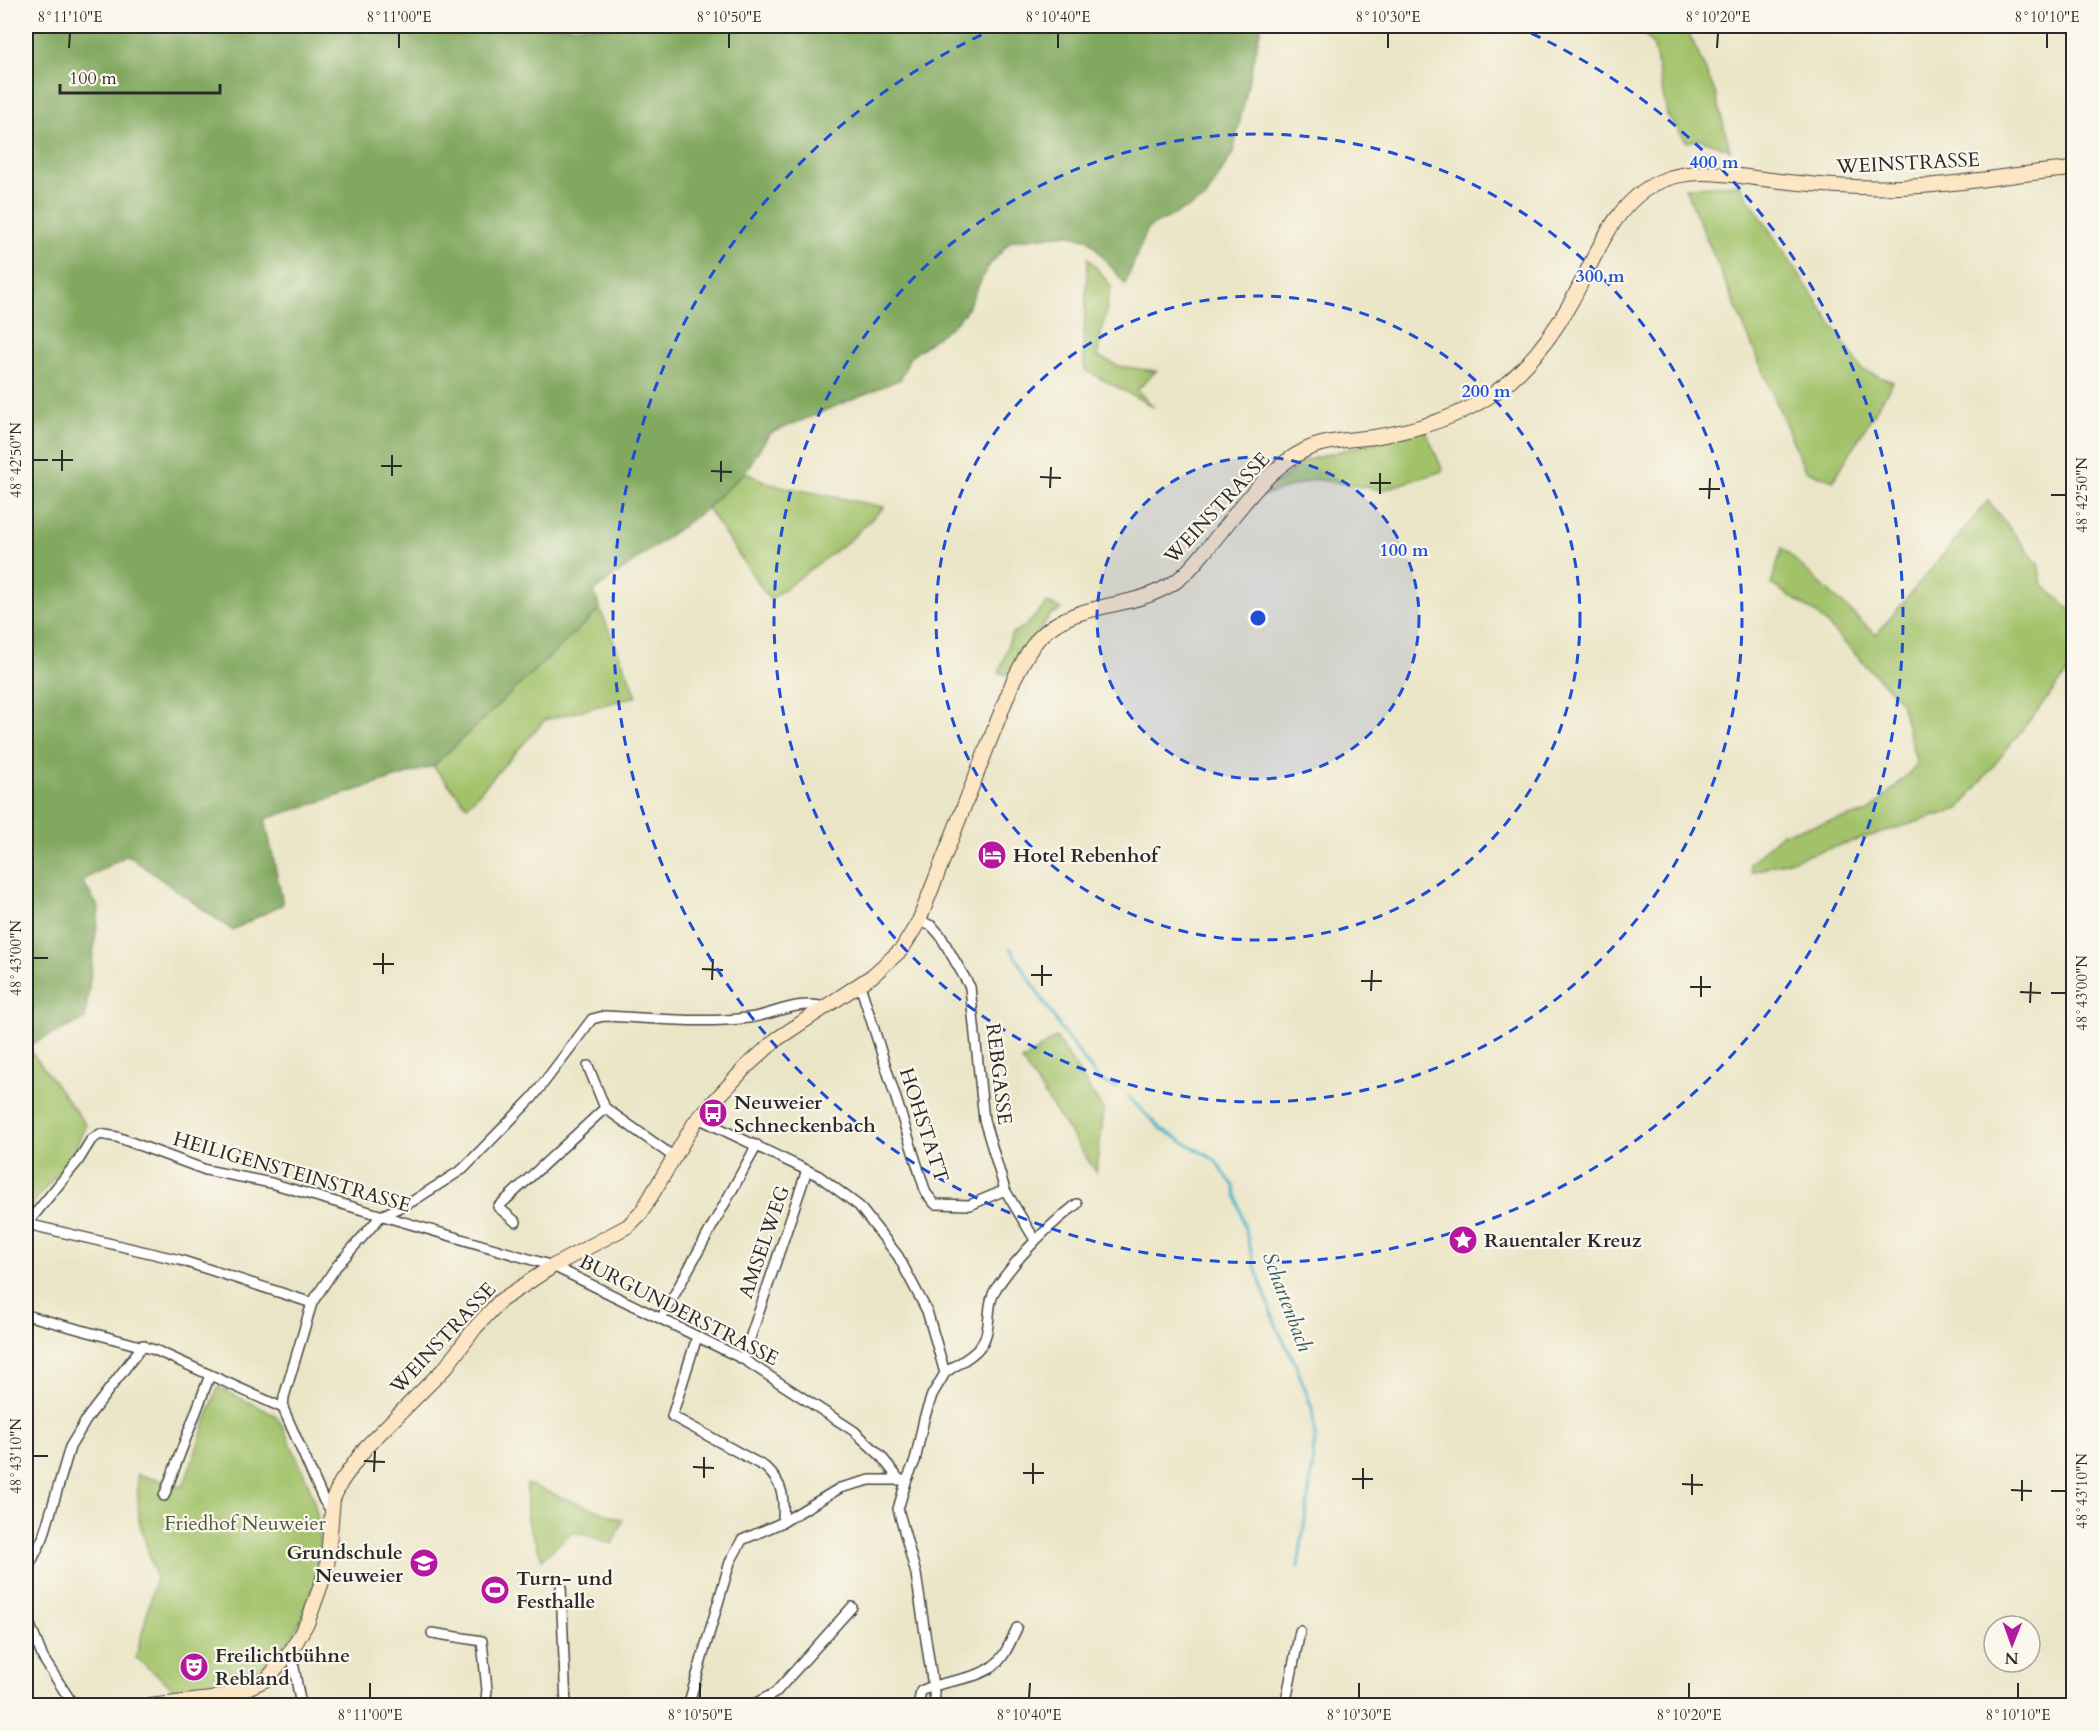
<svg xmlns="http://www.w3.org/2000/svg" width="2099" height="1731" font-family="Cardo,serif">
<rect width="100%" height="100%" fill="#fbf7ec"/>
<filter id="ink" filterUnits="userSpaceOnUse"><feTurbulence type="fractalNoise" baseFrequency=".0167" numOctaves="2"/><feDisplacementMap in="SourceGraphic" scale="12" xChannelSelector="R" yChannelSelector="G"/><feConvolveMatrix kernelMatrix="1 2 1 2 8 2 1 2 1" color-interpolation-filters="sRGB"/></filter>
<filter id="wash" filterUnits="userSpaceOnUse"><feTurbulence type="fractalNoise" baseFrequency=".008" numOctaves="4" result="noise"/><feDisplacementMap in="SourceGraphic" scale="24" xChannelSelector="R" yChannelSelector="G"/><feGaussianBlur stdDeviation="1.35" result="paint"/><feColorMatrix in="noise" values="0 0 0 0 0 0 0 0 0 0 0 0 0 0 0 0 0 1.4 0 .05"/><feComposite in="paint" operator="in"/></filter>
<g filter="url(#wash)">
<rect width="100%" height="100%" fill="#ebe5c7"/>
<g fill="#a2c26b" stroke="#66764b" stroke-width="1.5">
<path d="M 1639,26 L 1686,26 L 1715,92 L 1730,150 L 1700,139 L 1687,142 L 1667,115 L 1654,47 Z"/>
<path d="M 1739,184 L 1862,370 L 1893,382 L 1833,481 L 1805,470 L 1685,188 Z"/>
<path d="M 1088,258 L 1111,286 L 1097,356 L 1119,366 L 1156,371 L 1137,390 L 1154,407 L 1085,370 L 1083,350 Z"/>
<path d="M 1425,429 L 1443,471 L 1382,490 L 1315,479 L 1262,496 L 1303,461 Z"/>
<path d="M 745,472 L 770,484 L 884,507 L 851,539 L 770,600 L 707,508 Z"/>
<path d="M 1988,501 L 2038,564 L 2042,584 L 2073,612 L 2073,666 L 1959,809 L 1752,872 L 1750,864 L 1782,833 L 1869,812 L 1917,765 L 1901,702 L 1817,614 L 1771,584 L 1782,548 L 1876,635 Z"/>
<path d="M 1047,603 L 1062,609 L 1050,615 L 1008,675 L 999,673 L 1012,633 L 1026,626 Z"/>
<path d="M 600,609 L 637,696 L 545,720 L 467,806 L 433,766 Z"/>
<path d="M 1056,1037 L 1104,1111 L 1096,1172 L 1022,1061 Z"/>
<path d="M 27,1046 L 86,1125 L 72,1156 L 26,1212 Z"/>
<path d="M 218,1387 L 275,1415 L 282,1425 C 293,1451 311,1483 316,1510 C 330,1571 301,1650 245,1680 C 227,1690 203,1693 183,1696 L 136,1658 L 156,1577 L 139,1520 L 137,1474 L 183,1487 Z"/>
<path d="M 527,1484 L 623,1520 L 612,1544 L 581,1533 L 571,1533 L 542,1559 L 527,1520 Z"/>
</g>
<path fill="#81a85f" stroke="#566a45" stroke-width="1.5" d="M 26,26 L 1261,26 L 1233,153 L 1205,199 L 1148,228 L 1125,284 L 1089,240 L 1068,234 L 1011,241 L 987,268 L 966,311 L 952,326 L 909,358 L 901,379 L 769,434 L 745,472 L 707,508 L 594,591 L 600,609 L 433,766 L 265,819 L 283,904 L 232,930 L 127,855 L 82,881 L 99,908 L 85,1019 L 27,1046 Z"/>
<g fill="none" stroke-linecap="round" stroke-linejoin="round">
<g stroke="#48b1c7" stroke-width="3">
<path d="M 1010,948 L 1063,1032 L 1099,1080 L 1116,1087"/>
<path d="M 1128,1097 L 1161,1129 L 1215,1160 L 1234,1187 L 1256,1270 L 1277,1328 L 1296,1365 L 1312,1408 L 1315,1436 L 1311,1479 L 1298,1567"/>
</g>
</g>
</g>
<g filter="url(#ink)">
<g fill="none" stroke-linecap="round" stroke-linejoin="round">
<g stroke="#484742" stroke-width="12">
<g id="street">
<path d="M 919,921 L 932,926 L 940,935 L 970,987 L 984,1120 L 1005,1190 L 1035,1240"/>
<path d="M 860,985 L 926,1193 L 935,1204 L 970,1205 L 1005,1190"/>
<path d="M 588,1066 L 605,1108 L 674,1157"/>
<path d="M 698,1118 L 819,1176 L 859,1206 L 898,1256 L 927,1311 L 945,1373 L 932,1395 L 924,1419 L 915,1461 L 906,1482 L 898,1509 L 916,1574 L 936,1706"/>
<path d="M 516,1222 L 498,1207 L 605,1108"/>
<path d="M 27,1224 L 180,1260 L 312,1303"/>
<path d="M 26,1225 L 78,1161 L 91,1140 L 100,1134 L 117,1137 L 206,1170 L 271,1183 L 553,1266 L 743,1359 L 854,1431 L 881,1456 L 898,1478"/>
<path d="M 26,1315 L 155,1350 L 283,1408"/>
<path d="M 662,1317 L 757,1145"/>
<path d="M 697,1337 L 672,1416 L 765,1467 C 784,1484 784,1498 783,1522"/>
<path d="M 743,1359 L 807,1170"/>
<path d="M 945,1373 C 955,1365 971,1358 979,1348 C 994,1331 984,1305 997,1287 C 1019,1255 1047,1227 1077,1204"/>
<path d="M 164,1496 L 210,1375"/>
<path d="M 330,1509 L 324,1501 L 283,1408 L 284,1397 L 312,1303 L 336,1267 L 381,1216 L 413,1201 L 463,1169 L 533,1097 L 592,1019 L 604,1016 C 652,1018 700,1024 748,1018 C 780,1014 790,1000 826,1007"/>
<path d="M 26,1572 L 43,1538 L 70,1447 L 88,1417 L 143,1345"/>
<path d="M 561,1587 L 566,1706"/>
<path d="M 26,1615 L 43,1658 L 74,1706"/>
<path d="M 432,1633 L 482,1641 L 487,1690 L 485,1706"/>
<path d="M 291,1651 L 301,1706"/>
<path d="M 688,1706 L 730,1562 L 742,1540 L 783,1522 L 840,1488 L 870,1480 L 902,1480"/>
<path d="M 750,1706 L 775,1693 L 852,1607"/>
<path d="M 918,1706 L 921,1691 C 946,1678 984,1682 1002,1657 C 1008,1649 1012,1638 1017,1628"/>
<path d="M 1285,1706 L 1300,1631"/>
</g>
</g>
<g stroke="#484742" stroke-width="16">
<path id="secondary" d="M 149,1706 L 211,1699 L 241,1691 L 267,1679 L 291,1651 L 308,1621 L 327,1568 L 333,1499 L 341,1482 L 366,1447 L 446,1367 L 475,1328 L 500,1301 L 553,1266 L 628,1226 L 641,1213 L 695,1122 L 746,1067 L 777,1039 L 872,976 L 902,949 L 919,921 L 1014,679 C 1022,664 1029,648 1041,636 C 1076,600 1132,611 1175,582 C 1187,574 1197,561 1206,550 C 1235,516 1264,470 1305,450 C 1326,440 1351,440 1374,437 C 1416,430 1458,418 1493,394 C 1527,370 1551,338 1571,302 C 1595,260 1612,202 1661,181 C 1691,168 1723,174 1755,178 C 1811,185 1865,190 1921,186 C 1972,183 2022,172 2074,169"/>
</g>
<use href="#street" stroke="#fff" stroke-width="9"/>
<use href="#secondary" stroke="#fce6c4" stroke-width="14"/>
</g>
</g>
<path fill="none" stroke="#2b2b2b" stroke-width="2" d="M 69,48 L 70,33M 399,48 L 399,33M 729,48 L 729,33M 1058,48 L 1058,33M 1388,48 L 1388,33M 1717,48 L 1718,33M 2047,48 L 2047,33M 33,460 L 48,460M 52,460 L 73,460M 381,466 L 402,466M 62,471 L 62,450M 711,471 L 732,472M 392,476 L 392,455M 1040,477 L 1061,478M 721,482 L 721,461M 1370,483 L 1391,483M 1050,488 L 1051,467M 1699,489 L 1720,489M 1380,494 L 1380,473M 2051,495 L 2066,495M 1709,499 L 1710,478M 33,958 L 48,958M 373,964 L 394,964M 702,969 L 723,970M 383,974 L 383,953M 1031,975 L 1052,975M 712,980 L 713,959M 1361,981 L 1382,981M 1042,986 L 1042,965M 1690,987 L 1711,987M 1371,991 L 1372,970M 2020,992 L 2041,993M 2051,993 L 2066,993M 1701,997 L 1701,976M 2030,1003 L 2031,982M 33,1456 L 48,1456M 364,1461 L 385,1462M 693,1467 L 714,1468M 374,1472 L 375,1451M 1023,1473 L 1044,1473M 704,1478 L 704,1457M 1352,1479 L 1373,1479M 1033,1484 L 1033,1463M 1682,1484 L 1703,1485M 1363,1489 L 1363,1468M 2011,1490 L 2032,1491M 2051,1491 L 2066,1491M 1692,1495 L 1692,1474M 2022,1501 L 2022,1480M 370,1698 L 370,1683M 700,1698 L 700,1683M 1029,1698 L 1030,1683M 1359,1698 L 1359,1683M 1689,1698 L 1689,1683M 2018,1698 L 2018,1683"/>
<circle cx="1258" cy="618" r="161" fill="#1d4ed8" fill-opacity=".12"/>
<g fill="none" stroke="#1d4ed8" stroke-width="3" stroke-dasharray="10 8">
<circle cx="1258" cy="618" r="161"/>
<circle cx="1258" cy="618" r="322"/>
<circle cx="1258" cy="618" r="484"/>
<path d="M1515 26A645 645 0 1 1 1001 26"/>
</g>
<defs>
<g id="hotel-disc" transform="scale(1.5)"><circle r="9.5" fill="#b5179e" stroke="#fbf7ec"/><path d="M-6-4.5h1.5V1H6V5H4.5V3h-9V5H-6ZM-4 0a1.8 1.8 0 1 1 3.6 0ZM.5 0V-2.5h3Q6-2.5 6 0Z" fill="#fff"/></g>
<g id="bus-disc" transform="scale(1.5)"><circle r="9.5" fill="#b5179e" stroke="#fbf7ec"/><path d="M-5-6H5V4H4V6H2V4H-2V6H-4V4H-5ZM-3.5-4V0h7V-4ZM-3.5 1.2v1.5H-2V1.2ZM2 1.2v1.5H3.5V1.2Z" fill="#fff"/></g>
<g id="sight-disc" transform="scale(1.5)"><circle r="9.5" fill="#b5179e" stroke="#fbf7ec"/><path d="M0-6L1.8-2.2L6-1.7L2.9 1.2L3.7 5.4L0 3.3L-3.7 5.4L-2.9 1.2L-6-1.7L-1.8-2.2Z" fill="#fff"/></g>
<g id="school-disc" transform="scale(1.5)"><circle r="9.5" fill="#b5179e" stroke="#fbf7ec"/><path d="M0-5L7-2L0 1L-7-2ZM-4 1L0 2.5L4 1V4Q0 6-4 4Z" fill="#fff"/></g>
<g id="stadium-disc" transform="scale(1.5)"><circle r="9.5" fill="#b5179e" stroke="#fbf7ec"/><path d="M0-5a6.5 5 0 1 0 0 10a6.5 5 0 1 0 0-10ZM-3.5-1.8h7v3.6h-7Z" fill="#fff"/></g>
<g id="theatre-disc" transform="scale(1.5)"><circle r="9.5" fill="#b5179e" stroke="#fbf7ec"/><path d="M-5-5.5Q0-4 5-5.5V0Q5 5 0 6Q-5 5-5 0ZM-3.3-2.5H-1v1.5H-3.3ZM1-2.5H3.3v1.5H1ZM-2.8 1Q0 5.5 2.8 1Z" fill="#fff"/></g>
</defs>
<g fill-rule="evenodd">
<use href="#hotel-disc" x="992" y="855"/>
<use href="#bus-disc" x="713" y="1113"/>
<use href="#sight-disc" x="1463" y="1240"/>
<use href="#school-disc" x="424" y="1563"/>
<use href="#stadium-disc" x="495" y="1590"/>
<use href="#theatre-disc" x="194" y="1667"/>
</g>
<g text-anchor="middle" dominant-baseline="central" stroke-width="4.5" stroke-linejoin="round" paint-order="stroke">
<g font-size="20" fill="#2b2b2b" stroke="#fbf7ec">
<text transform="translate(1908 163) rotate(-3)">WEINSTRASSE</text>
<text transform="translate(1217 508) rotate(-47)">WEINSTRASSE</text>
<text transform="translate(999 1074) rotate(83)">REBGASSE</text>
<text transform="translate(924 1125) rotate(72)">HOHSTATT</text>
<text transform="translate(292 1172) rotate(16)">HEILIGENSTEINSTRASSE</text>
<text transform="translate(764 1242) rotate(-71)">AMSELWEG</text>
<text transform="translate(679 1310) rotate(27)">BURGUNDERSTRASSE</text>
<text transform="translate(443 1338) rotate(-47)">WEINSTRASSE</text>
</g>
<g font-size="20" font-weight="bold" fill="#2b2b2b" stroke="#fbf7ec" text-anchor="start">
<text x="1013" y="855">Hotel Rebenhof</text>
<text x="734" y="1102">Neuweier<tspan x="734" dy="23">Schneckenbach</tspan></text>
<text x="1484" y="1240">Rauentaler Kreuz</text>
<text x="403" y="1552" text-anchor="end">Grundschule<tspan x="403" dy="23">Neuweier</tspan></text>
<text x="516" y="1578">Turn- und<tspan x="516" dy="23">Festhalle</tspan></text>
<text x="215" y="1655">Freilichtbühne<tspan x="215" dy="23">Rebland</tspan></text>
</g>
<g font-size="20" fill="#4f583e" stroke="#fbf7ec">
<text x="245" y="1523">Friedhof Neuweier</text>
</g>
<g font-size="21" font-style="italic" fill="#355a62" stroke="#fbf7ec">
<text transform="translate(1287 1302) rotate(69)">Schartenbach</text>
</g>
</g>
<circle cx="1258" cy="618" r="9" fill="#1d4ed8" stroke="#fbf7ec" stroke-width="3"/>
<g font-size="18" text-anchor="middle" font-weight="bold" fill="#1d4ed8" stroke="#fbf7ec" stroke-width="4.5" stroke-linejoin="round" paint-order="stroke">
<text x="1714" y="168">400 m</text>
<text x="1600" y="282">300 m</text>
<text x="1486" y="397">200 m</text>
<text x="1404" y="556">100 m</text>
</g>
<rect width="2099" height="1731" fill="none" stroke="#fbf7ec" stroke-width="66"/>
<g transform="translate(2012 1644) rotate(181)"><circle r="28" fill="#fbf7ec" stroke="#a8a59f" stroke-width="1.5"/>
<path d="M0-4.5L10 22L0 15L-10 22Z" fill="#b5179e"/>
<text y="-9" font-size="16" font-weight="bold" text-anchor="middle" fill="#2b2b2b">N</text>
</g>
<path d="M60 84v9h160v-9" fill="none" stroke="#2b2b2b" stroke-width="3"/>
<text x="69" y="84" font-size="18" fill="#2b2b2b" stroke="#fbf7ec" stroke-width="4.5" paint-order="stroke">100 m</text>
<rect x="33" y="33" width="2033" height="1665" fill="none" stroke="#2b2b2b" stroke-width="2"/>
<g font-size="15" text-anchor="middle" fill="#2b2b2b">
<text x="70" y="22">8°11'10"E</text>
<text x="399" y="22">8°11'00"E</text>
<text x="729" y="22">8°10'50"E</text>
<text x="1058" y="22">8°10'40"E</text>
<text x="1388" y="22">8°10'30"E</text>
<text x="1718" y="22">8°10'20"E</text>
<text x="2047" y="22">8°10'10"E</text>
<text transform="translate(16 460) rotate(-90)" y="5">48°42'50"N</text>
<text transform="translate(2082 495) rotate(-90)" y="5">48°42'50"N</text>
<text transform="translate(16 958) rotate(-90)" y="5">48°43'00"N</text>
<text transform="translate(2082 993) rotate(-90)" y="5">48°43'00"N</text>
<text transform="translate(16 1456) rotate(-90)" y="5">48°43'10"N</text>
<text transform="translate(2082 1491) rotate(-90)" y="5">48°43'10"N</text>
<text x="370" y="1720">8°11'00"E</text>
<text x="700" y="1720">8°10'50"E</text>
<text x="1029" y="1720">8°10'40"E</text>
<text x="1359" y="1720">8°10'30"E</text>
<text x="1689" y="1720">8°10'20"E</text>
<text x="2018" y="1720">8°10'10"E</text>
</g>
</svg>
